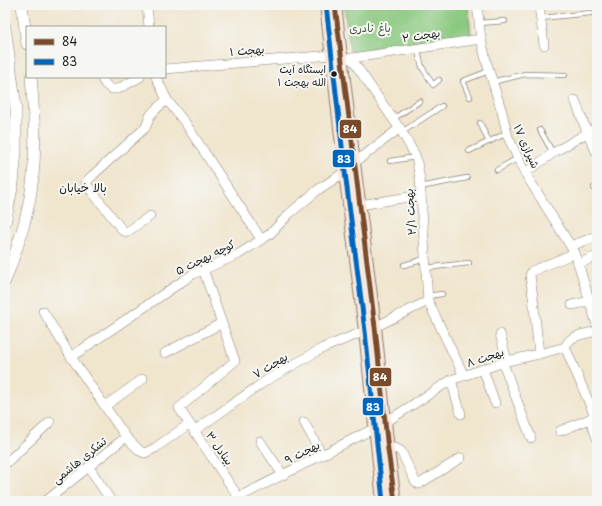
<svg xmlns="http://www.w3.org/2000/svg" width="602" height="506" font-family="'Playpen Sans','Playpen Sans Arabic',sans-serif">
<rect width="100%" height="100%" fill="#f6f6f2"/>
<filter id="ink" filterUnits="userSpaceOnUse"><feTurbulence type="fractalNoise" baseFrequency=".025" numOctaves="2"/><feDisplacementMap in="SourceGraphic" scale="8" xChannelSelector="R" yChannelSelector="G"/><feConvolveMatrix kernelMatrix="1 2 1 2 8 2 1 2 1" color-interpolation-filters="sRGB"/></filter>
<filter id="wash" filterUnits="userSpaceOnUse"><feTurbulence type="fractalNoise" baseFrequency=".012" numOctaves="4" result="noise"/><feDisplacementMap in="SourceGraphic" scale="16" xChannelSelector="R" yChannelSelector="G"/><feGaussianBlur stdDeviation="0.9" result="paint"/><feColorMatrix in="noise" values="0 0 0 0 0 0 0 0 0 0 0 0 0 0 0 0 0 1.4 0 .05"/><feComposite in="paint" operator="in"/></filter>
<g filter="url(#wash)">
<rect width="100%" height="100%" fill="#f0e5cd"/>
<path fill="#89c87e" stroke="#52724d" d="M 344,5 L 468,5 L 471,36 L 350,52 Z"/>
</g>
<g filter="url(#ink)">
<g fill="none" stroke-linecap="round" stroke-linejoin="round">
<g stroke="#868074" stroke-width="6">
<g id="service">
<path d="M 541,18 L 591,13"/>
<path d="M 479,23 L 505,21"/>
<path d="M 417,48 L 422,67 L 433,85 L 439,80"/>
<path d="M 492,82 L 525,74 L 565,75"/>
<path d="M 470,97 L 463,81 L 489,71"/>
<path d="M 393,119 L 420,101"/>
<path d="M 480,123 L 489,142"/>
<path d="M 540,130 L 553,153"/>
<path d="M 402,132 L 442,106"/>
<path d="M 469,151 L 507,133"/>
<path d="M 390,161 L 416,157"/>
<path d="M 497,170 L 518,158"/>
<path d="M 420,187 L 467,178"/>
<path d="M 594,188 L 597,187"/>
<path d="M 404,265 L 425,259"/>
<path d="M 425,268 L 469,263"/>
<path d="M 427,296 L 442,294"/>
</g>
</g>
<g stroke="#868074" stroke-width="10">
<g id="minor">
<path d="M 147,5 L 149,27"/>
<path d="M 477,5 L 481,39 L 487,64 L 502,112 L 508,137 L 525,173 L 575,253 L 597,325"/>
<path d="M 539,5 L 544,45"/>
<path d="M 351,58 L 402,132 L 416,157 L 420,179 L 428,301 L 464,376"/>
<path d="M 346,59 L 481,39"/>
<path d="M 165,69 L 332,55"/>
<path d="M 101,77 L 105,84 L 111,89 L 118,89 L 140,77"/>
<path d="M 156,77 L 167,100 L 186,124 L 261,239"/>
<path d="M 575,100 L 587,132 L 597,153"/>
<path d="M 5,143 L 16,134"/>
<path d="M 354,163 L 400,128"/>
<path d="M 525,173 L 553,153 L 597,127"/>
<path d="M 360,205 L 421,195"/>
<path d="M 150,216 L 127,232 L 123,231 L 86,184 L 86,182 L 93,175 L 145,128 C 148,124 148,120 150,116 C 154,110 161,105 167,100"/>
<path d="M 571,246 L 597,236"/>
<path d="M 578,264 L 597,256"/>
<path d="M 203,269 L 235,361 L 179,408 L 241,501"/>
<path d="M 572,305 L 590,301"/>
<path d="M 43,311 L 71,357 L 126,437 L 140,451 L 145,453 L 155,448 L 189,424"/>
<path d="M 375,327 L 428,301"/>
<path d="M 500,334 L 507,361"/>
<path d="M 565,347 L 594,414"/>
<path d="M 165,353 L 222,323"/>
<path d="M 539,354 L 533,297 L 530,275 L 532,271 L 575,253"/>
<path d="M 71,357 L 193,274 L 239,254 L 270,234 L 289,214 L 319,189 L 345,172"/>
<path d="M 503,363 L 531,438"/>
<path d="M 483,369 L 495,403"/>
<path d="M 451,380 L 461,414"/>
<path d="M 105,406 L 143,379"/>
<path d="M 590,419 L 597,438"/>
<path d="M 304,422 L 322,455"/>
<path d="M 386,422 L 451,380 L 507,361 L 539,354 L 565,347 C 566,346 568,341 569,341 C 574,335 590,333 597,331"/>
<path d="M 194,431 L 267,380 L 323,348 L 365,331"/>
<path d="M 560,431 L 590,419 L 594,414 L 597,412"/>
<path d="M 260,441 L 283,475"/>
<path d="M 388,450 L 395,448 L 401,451 L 415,481 L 417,483 L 419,484 L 461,458"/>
<path d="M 5,464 L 50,422"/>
<path d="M 89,467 L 111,501"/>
<path d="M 239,497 L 375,428"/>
<path d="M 46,501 L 126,437"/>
</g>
</g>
<g stroke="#868074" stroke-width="12">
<g id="tertiary">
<path d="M 22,5 L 27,44"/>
<path d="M 5,27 L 16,109 L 16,151 L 13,183 L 5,223"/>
<path d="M 5,281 C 17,250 28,218 32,184 C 37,149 34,113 31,77"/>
</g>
</g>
<g stroke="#868074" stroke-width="14">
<g id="secondary">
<path d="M 326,5 L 345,172 L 365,331 L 383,501"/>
<path d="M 335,5 L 354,163 L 375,327 L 388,450 L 395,501"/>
</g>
</g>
<use href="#service" stroke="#fff" stroke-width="4.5"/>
<use href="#minor" stroke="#fff" stroke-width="9"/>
<use href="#tertiary" stroke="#fff" stroke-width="11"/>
<use href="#secondary" stroke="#fee3d2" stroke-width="12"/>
<g stroke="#f6f6f2" stroke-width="8">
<path id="bus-1" d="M 335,5 L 375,327 L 388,450 L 395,501"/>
</g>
<g stroke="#f6f6f2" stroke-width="8">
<path id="bus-2" d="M 326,5 L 345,172 L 365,331 L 383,501"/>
</g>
<use href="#bus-1" stroke="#7a4b2a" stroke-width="5"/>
<use href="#bus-2" stroke="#0065bd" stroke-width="5"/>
</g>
</g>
<circle fill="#1c1c1c" stroke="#f6f6f2" stroke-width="1.5" cx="334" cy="74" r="3.5"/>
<g text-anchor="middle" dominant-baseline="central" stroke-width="4" stroke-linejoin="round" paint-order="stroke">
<g font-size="10" fill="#1c1c1c" stroke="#f6f6f2" text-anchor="end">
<text x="326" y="68">ایستگاه آیت<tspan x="326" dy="13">الله بهجت ۱</tspan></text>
</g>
<g font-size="11" fill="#42583e" stroke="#f6f6f2">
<text x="370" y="27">باغ نادری</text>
</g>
<g font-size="11" fill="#1c1c1c" stroke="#f6f6f2">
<text transform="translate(421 35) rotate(-9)">بهجت ۲</text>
<text transform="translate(247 50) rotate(-5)">بهجت ۱</text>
<text transform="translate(527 146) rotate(66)">شیرازی ۱۷</text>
<text transform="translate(410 212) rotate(-94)">بهجت ۲/۱</text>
<text transform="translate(205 257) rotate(-26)">کوچه بهجت ۵</text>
<text transform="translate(485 357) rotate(-18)">بهجت ۸</text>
<text transform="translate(270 365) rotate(-31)">بهجت ۷</text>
<text transform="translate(220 448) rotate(55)">بینادل ۳</text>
<text transform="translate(302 452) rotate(-27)">بهجت ۹</text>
<text transform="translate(79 460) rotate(-39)">تشکری هاشمی</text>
</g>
<g font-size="12" fill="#1c1c1c" stroke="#f6f6f2">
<text x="83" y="187">بالا خیابان</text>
</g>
</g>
<g stroke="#f6f6f2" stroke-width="1.5">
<rect x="339" y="119" width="23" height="20" rx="4" fill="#7a4b2a"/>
<rect x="332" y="149" width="23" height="19" rx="4" fill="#0065bd"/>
<rect x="369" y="367" width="23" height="20" rx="4" fill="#7a4b2a"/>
<rect x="362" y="397" width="22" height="19" rx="4" fill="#0065bd"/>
</g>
<g font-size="11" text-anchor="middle" font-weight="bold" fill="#fff">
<text x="350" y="133">84</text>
<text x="344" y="163">83</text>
<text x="380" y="381">84</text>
<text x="373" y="411">83</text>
</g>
<rect width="602" height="506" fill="none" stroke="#f6f6f2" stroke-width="20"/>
<rect x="26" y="26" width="140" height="52" fill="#f6f6f2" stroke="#9f9f9c"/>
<rect x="34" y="39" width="20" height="6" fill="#7a4b2a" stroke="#9f9f9c"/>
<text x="62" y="46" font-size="12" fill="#1c1c1c">84</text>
<rect x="34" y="59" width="20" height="6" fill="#0065bd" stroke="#9f9f9c"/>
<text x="62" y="66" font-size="12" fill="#1c1c1c">83</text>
</svg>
